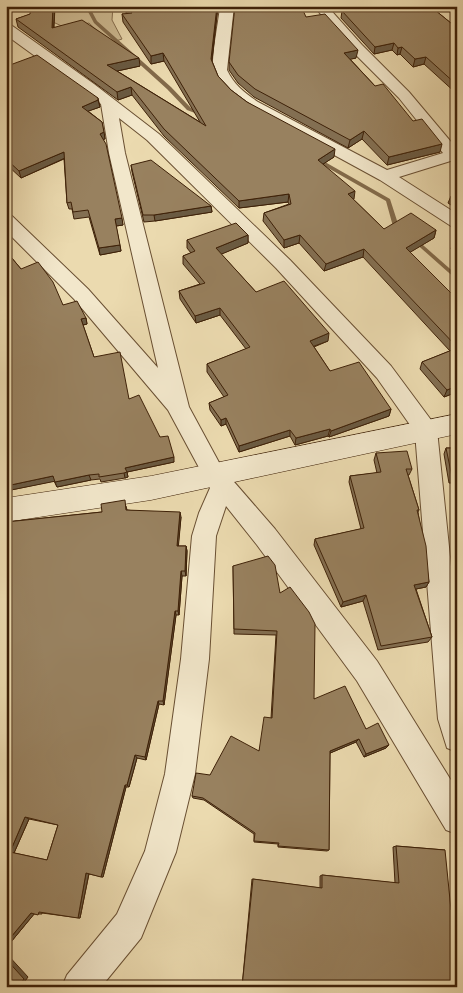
<svg xmlns="http://www.w3.org/2000/svg" width="463" height="993" font-family="Alegreya,serif">
<rect width="100%" height="100%" fill="#ebdaaf"/>
<filter id="stains"><feTurbulence type="fractalNoise" baseFrequency=".004" numOctaves="4"/><feColorMatrix values="0 0 0 0 .2 0 0 0 0 .09 0 0 0 0 .02 0 0 0 .5 -.17"/></filter>
<radialGradient id="worn" r=".72"><stop offset=".6" stop-color="#630" stop-opacity="0"/><stop offset="1" stop-color="#630" stop-opacity=".3"/></radialGradient>
<path fill="#cebb93" stroke="#866e4e" d="M 60,6 L 113,6 L 112,20 L 122,39 L 110,43 L 89,23 L 66,28 L 29,11 L 60,9 Z"/>
<g fill="none" stroke-linecap="round" stroke-linejoin="round">
<g fill="#826a4a" fill-rule="evenodd">
<path d="M 85,6 L 89,6 L 97,21 L 171,87 L 191,108 L 204,113 L 204,115 L 200,115 L 187,110 L 167,89 L 94,23 Z"/>
<path d="M 314,158 L 318,158 L 390,199 L 400,230 L 399,231 L 395,231 L 394,230 L 386,201 L 314,160 Z"/>
<path d="M 415,238 L 457,275 L 457,280 L 413,241 L 413,239 Z"/>
</g>
<g stroke="#694f32" stroke-width="2">
<g id="street">
<path d="M 220,6 L 234,6 L 227,70 C 234,85 245,93 258,102 L 387,170 L 443,153 L 399,98 L 352,51 L 314,6 L 327,6 L 362,45 L 409,92 L 457,149 L 457,159 L 399,177 L 457,214 L 457,228 L 451,226 L 380,180 L 248,108 C 234,99 219,88 214,72 C 210,62 219,20 220,6 Z"/>
<path d="M 6,24 L 11,25 L 94,84 L 159,134 L 290,260 L 391,366 L 434,424 L 437,430 L 457,625 L 457,752 L 447,748 L 438,719 L 415,432 L 377,378 L 276,268 L 147,140 L 119,118 L 125,153 L 189,407 L 222,468 L 275,529 L 377,661 L 457,790 L 457,834 L 446,830 L 357,681 L 257,545 L 226,506 L 216,536 L 209,659 L 195,774 L 176,852 L 141,938 L 101,987 L 62,987 L 67,975 L 117,914 L 145,851 L 165,774 L 181,659 L 192,536 L 199,513 L 210,488 L 168,410 L 74,299 L 6,231 L 6,214 L 12,216 L 88,289 L 158,368 L 109,153 L 101,104 L 6,35 Z"/>
</g>
</g>
<g stroke="#3e2108" stroke-width="1">
<path id="secondary" d="M 457,414 L 457,434 L 151,500 L 6,522 L 6,498 L 151,476 Z"/>
</g>
<use href="#street" fill="#f2e7cb" fill-rule="evenodd"/>
<use href="#secondary" fill="#f2e7cb" fill-rule="evenodd"/>
</g>
<g fill="#836f52" stroke="#3e2108" fill-rule="evenodd">
<path d="M 55,6 L 54,27 L 140,66 L 117,71 L 200,122 L 164,61 L 151,64 L 123,22 L 122,14 L 127,14 L 122,6 L 218,6 L 212,61 L 218,76 L 231,90 L 247,102 L 334,157 L 323,164 L 353,199 L 384,229 L 436,230 L 434,238 L 410,252 L 457,299 L 457,392 L 444,397 L 420,369 L 422,362 L 450,351 L 363,257 L 324,271 L 299,243 L 284,248 L 263,221 L 264,213 L 289,204 L 288,202 L 239,208 L 164,136 L 132,95 L 118,100 L 18,27 L 16,19 Z"/>
<path d="M 340,6 L 430,6 L 457,28 L 457,94 L 424,64 L 413,67 L 400,54 L 397,55 L 392,50 L 374,54 L 341,18 L 342,11 L 344,11 Z"/>
<path d="M 306,17 L 356,58 L 350,59 L 375,86 L 413,121 L 440,152 L 387,165 L 362,139 L 348,148 L 254,97 L 238,83 L 229,70 L 229,62 Z"/>
<path d="M 6,62 L 10,65 L 98,98 L 100,107 L 88,111 L 102,122 L 105,139 L 103,139 L 123,225 L 116,226 L 121,251 L 100,255 L 89,217 L 74,219 L 72,209 L 69,209 L 67,203 L 64,159 L 21,178 L 6,164 Z"/>
<path d="M 131,165 L 211,206 L 212,212 L 155,221 L 144,222 L 132,172 Z"/>
<path d="M 457,194 L 457,209 L 448,203 L 451,196 Z"/>
<path d="M 248,235 L 248,243 L 221,254 L 256,292 L 328,341 L 314,347 L 330,371 L 391,409 L 389,416 L 329,437 L 328,436 L 295,445 L 290,436 L 239,452 L 226,424 L 221,426 L 210,410 L 209,403 L 224,397 L 207,372 L 207,364 L 246,349 L 220,315 L 196,323 L 180,299 L 179,291 L 200,284 L 183,264 L 183,256 L 191,253 L 187,248 L 187,240 Z"/>
<path d="M 457,240 L 457,253 L 451,249 L 453,241 Z"/>
<path d="M 6,251 L 21,269 L 63,305 L 86,318 L 87,324 L 83,325 L 94,357 L 129,399 L 160,437 L 174,462 L 127,472 L 128,477 L 125,478 L 101,482 L 100,479 L 91,480 L 57,487 L 54,481 L 6,491 Z"/>
<path d="M 446,448 L 457,448 L 457,488 L 457,483 L 449,483 L 444,454 Z"/>
<path d="M 376,453 L 412,469 L 409,475 L 408,475 L 419,510 L 418,512 L 429,582 L 426,587 L 416,589 L 432,637 L 428,642 L 378,650 L 363,601 L 341,607 L 314,545 L 315,539 L 361,529 L 349,482 L 350,476 L 377,473 L 374,460 Z"/>
<path d="M 126,506 L 127,510 L 181,517 L 178,546 L 186,546 L 187,551 L 186,576 L 182,576 L 179,615 L 176,615 L 164,705 L 159,704 L 146,760 L 137,758 L 129,787 L 126,787 L 103,877 L 89,874 L 80,918 L 42,913 L 42,914 L 34,914 L 6,948 L 6,522 L 102,512 ZM 29,819 L 58,825 L 47,860 L 14,853 Z"/>
<path d="M 456,559 L 457,559 L 457,579 L 454,580 L 453,564 Z"/>
<path d="M 233,566 L 280,593 L 314,699 L 366,729 L 389,745 L 386,748 L 364,757 L 356,742 L 330,753 L 329,850 L 327,851 L 278,847 L 278,844 L 254,842 L 254,834 L 204,800 L 193,798 L 192,796 L 210,775 L 259,751 L 271,718 L 276,635 L 234,634 Z"/>
<path d="M 396,846 L 445,850 L 309,984 L 309,987 L 242,987 L 252,879 L 320,888 L 320,876 L 322,875 L 395,883 L 393,847 Z"/>
</g>
<g fill="#6a5a42" stroke="#3e2108">
<path d="M 53,6 L 55,6 L 53,35 L 52,28 Z"/>
<path d="M 217,6 L 218,6 L 211,67 L 211,59 Z"/>
<path d="M 394,43 L 392,50 L 374,54 L 375,47 Z"/>
<path d="M 402,47 L 400,54 L 397,55 L 398,48 Z"/>
<path d="M 358,50 L 356,58 L 343,61 L 344,53 Z"/>
<path d="M 163,53 L 164,61 L 151,64 L 151,56 Z"/>
<path d="M 426,57 L 424,64 L 413,67 L 415,59 Z"/>
<path d="M 139,58 L 140,66 L 108,73 L 107,65 Z"/>
<path d="M 131,87 L 132,95 L 118,100 L 117,92 Z"/>
<path d="M 98,100 L 100,107 L 83,113 L 82,107 Z"/>
<path d="M 364,131 L 362,139 L 348,148 L 350,140 Z"/>
<path d="M 104,132 L 105,139 L 101,140 L 100,134 Z"/>
<path d="M 442,144 L 440,152 L 387,165 L 389,157 Z"/>
<path d="M 335,149 L 334,157 L 317,168 L 318,160 Z"/>
<path d="M 64,152 L 65,158 L 21,178 L 19,171 Z"/>
<path d="M 355,191 L 354,199 L 347,202 L 348,194 Z"/>
<path d="M 289,194 L 288,202 L 239,208 L 239,201 Z"/>
<path d="M 211,206 L 212,212 L 155,221 L 154,215 Z"/>
<path d="M 122,218 L 123,225 L 116,226 L 115,219 Z"/>
<path d="M 436,230 L 434,238 L 404,256 L 406,248 Z"/>
<path d="M 248,235 L 248,243 L 217,256 L 216,248 Z"/>
<path d="M 300,235 L 299,243 L 284,248 L 284,240 Z"/>
<path d="M 120,245 L 121,251 L 100,255 L 99,248 Z"/>
<path d="M 364,249 L 363,257 L 324,271 L 326,264 Z"/>
<path d="M 220,308 L 220,315 L 196,323 L 195,316 Z"/>
<path d="M 86,318 L 87,324 L 83,325 L 81,319 Z"/>
<path d="M 329,333 L 328,341 L 309,348 L 310,341 Z"/>
<path d="M 457,386 L 457,392 L 444,397 L 447,390 Z"/>
<path d="M 391,409 L 389,416 L 329,437 L 331,431 Z"/>
<path d="M 226,418 L 226,424 L 221,426 L 221,420 Z"/>
<path d="M 330,429 L 328,436 L 295,445 L 296,438 Z"/>
<path d="M 290,430 L 290,436 L 239,452 L 239,446 Z"/>
<path d="M 174,457 L 174,462 L 127,472 L 128,477 L 125,478 L 124,473 L 125,468 Z"/>
<path d="M 89,475 L 91,480 L 57,487 L 55,482 Z"/>
<path d="M 53,476 L 56,481 L 6,491 L 6,486 Z"/>
<path d="M 180,512 L 181,517 L 178,551 L 177,546 Z"/>
<path d="M 186,546 L 187,551 L 186,576 L 185,571 Z"/>
<path d="M 181,571 L 182,576 L 179,615 L 178,611 Z"/>
<path d="M 429,582 L 426,587 L 411,590 L 414,585 Z"/>
<path d="M 366,595 L 363,601 L 341,607 L 343,602 Z"/>
<path d="M 175,611 L 176,615 L 164,705 L 163,701 Z"/>
<path d="M 158,701 L 159,704 L 146,760 L 145,757 Z"/>
<path d="M 359,739 L 356,742 L 328,754 L 330,751 Z"/>
<path d="M 389,745 L 386,748 L 364,757 L 366,754 Z"/>
<path d="M 135,755 L 137,758 L 129,787 L 127,785 Z"/>
<path d="M 125,785 L 126,787 L 103,877 L 101,877 Z"/>
<path d="M 25,817 L 29,819 L 14,853 L 10,852 Z"/>
<path d="M 86,873 L 89,873 L 80,918 L 78,918 Z"/>
<path d="M 31,913 L 35,913 L 6,948 L 6,943 Z"/>
<path d="M 6,953 L 28,977 L 21,987 L 18,987 L 6,959 Z"/>
</g>
<g fill="#98815f" stroke="#3e2108" fill-rule="evenodd">
<path d="M 31,6 L 53,6 L 52,28 L 82,20 L 139,58 L 107,65 L 206,126 L 163,53 L 151,56 L 122,14 L 132,13 L 127,6 L 217,6 L 211,59 L 218,76 L 231,90 L 247,102 L 335,149 L 318,160 L 355,191 L 348,194 L 384,229 L 411,213 L 436,230 L 406,248 L 457,299 L 457,347 L 364,249 L 326,264 L 300,235 L 284,240 L 264,213 L 291,204 L 289,194 L 239,201 L 164,129 L 131,87 L 117,92 L 16,19 L 30,14 Z"/>
<path d="M 235,6 L 301,6 L 306,17 L 325,14 L 358,50 L 344,53 L 375,86 L 383,84 L 413,121 L 422,119 L 442,144 L 389,157 L 364,131 L 350,140 L 255,89 L 238,75 L 229,62 Z"/>
<path d="M 346,6 L 430,6 L 457,28 L 457,85 L 426,57 L 415,59 L 402,47 L 398,48 L 394,43 L 375,47 L 342,11 L 349,10 Z"/>
<path d="M 37,55 L 98,98 L 98,100 L 82,107 L 102,122 L 104,132 L 100,134 L 106,144 L 122,218 L 115,219 L 120,245 L 99,248 L 88,210 L 73,212 L 71,202 L 67,203 L 64,152 L 19,171 L 6,159 L 6,62 L 10,65 Z"/>
<path d="M 151,160 L 211,206 L 154,215 L 143,215 L 131,165 Z"/>
<path d="M 457,194 L 457,200 L 451,196 Z"/>
<path d="M 236,223 L 248,235 L 216,248 L 256,292 L 284,281 L 329,333 L 310,341 L 330,371 L 359,362 L 391,409 L 331,431 L 330,429 L 296,438 L 290,430 L 239,446 L 226,418 L 221,420 L 209,403 L 228,395 L 207,364 L 250,347 L 220,308 L 195,316 L 179,291 L 205,283 L 183,256 L 195,251 L 187,240 Z"/>
<path d="M 6,251 L 21,269 L 38,262 L 53,282 L 63,305 L 77,301 L 86,318 L 81,319 L 94,357 L 120,352 L 129,399 L 139,395 L 160,437 L 168,436 L 174,457 L 125,468 L 127,472 L 124,473 L 99,477 L 99,474 L 89,475 L 55,482 L 53,476 L 6,486 Z"/>
<path d="M 457,348 L 457,386 L 447,390 L 422,362 Z"/>
<path d="M 446,448 L 457,448 L 457,478 L 452,477 Z"/>
<path d="M 407,451 L 412,469 L 406,469 L 419,510 L 417,510 L 426,546 L 429,582 L 414,585 L 432,637 L 381,646 L 366,595 L 343,602 L 315,539 L 364,528 L 350,476 L 381,472 L 376,453 Z"/>
<path d="M 125,500 L 126,510 L 180,512 L 177,546 L 186,546 L 185,571 L 181,571 L 178,611 L 175,611 L 163,701 L 158,701 L 145,757 L 135,755 L 127,785 L 125,785 L 101,877 L 86,873 L 78,918 L 39,912 L 38,915 L 31,913 L 6,943 L 6,522 L 102,512 L 101,504 ZM 25,817 L 58,825 L 47,860 L 10,852 Z"/>
<path d="M 268,556 L 275,565 L 280,593 L 290,587 L 309,612 L 315,624 L 314,699 L 345,686 L 366,729 L 378,723 L 389,745 L 366,754 L 359,739 L 330,751 L 329,850 L 278,846 L 279,843 L 254,841 L 255,833 L 203,798 L 192,796 L 196,773 L 210,775 L 231,736 L 259,751 L 264,717 L 272,718 L 277,631 L 234,629 L 233,566 Z"/>
<path d="M 396,846 L 445,850 L 451,910 L 456,910 L 457,922 L 457,987 L 329,987 L 309,984 L 309,987 L 242,987 L 253,879 L 322,888 L 322,875 L 399,883 Z"/>
<path d="M 6,959 L 24,979 L 18,987 L 6,987 Z"/>
</g>
<rect width="463" height="993" fill="none" stroke="#ebdaaf" stroke-width="25"/>
<rect x="8" y="8" width="448" height="978" fill="none" stroke="#3e2108" stroke-width="2.5"/>
<rect x="12" y="12" width="438" height="968" fill="none" stroke="#3e2108"/>
<rect width="100%" height="100%" filter="url(#stains)"/>
<rect width="100%" height="100%" fill="url(#worn)"/>
</svg>
